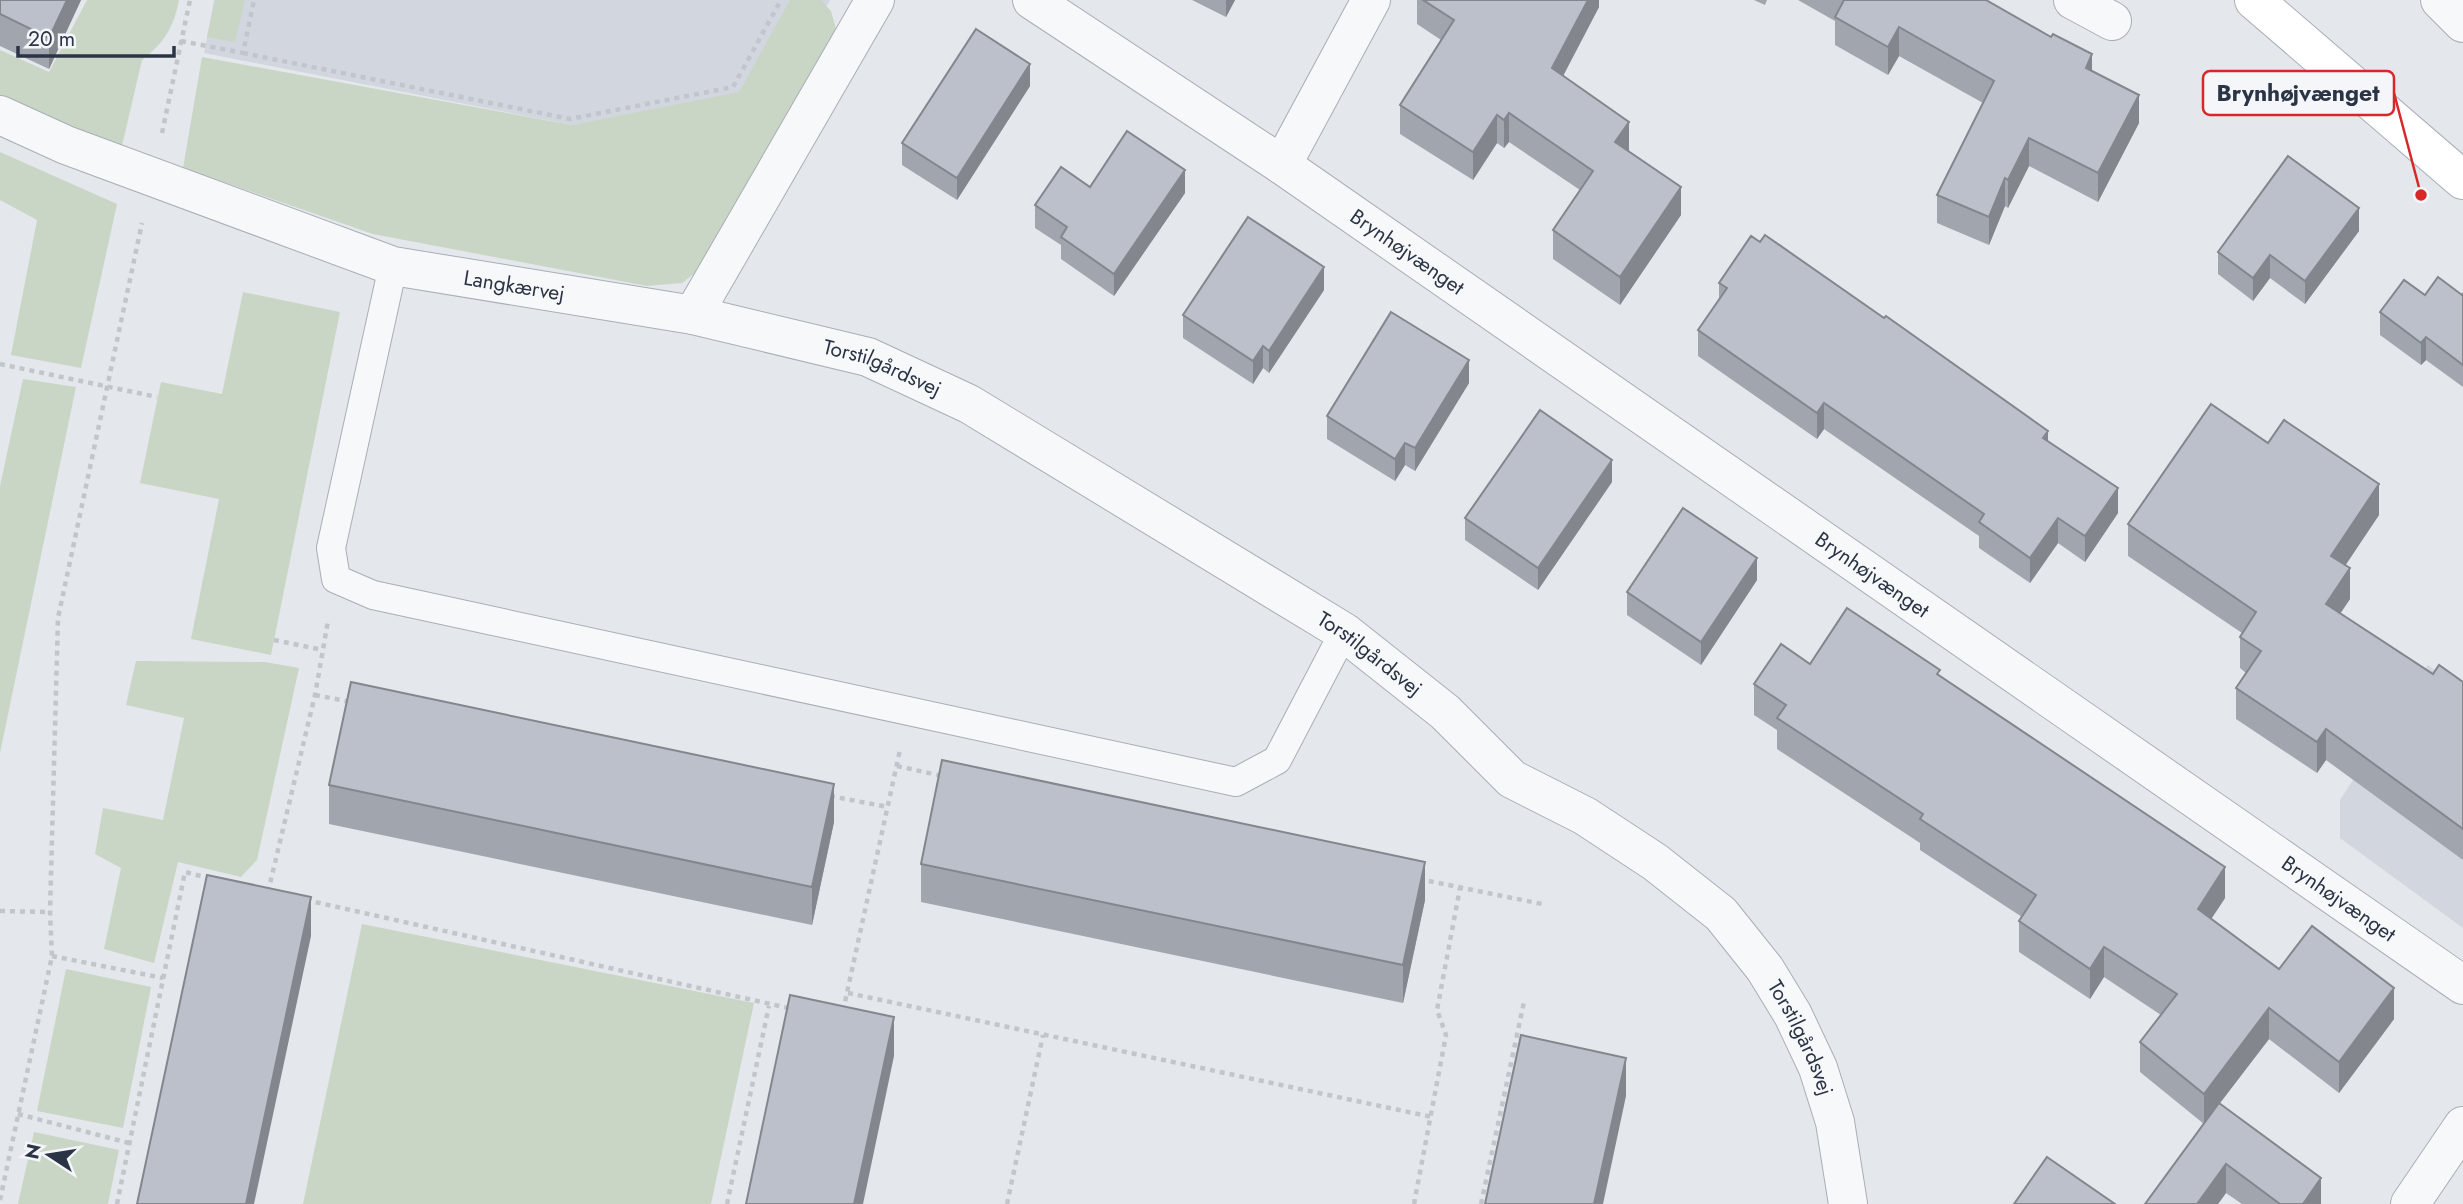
<svg xmlns="http://www.w3.org/2000/svg" width="2463" height="1204" font-family="Jost,sans-serif">
<rect width="100%" height="100%" fill="#e4e7ec"/>
<g fill="#d2d6de">
<path d="M 214,0 L 830,0 L 782,85 L 572,125 L 204,53 Z"/>
<path d="M 2428,665 L 2463,691 L 2463,928 L 2340,838 L 2340,800 Z"/>
</g>
<g fill="#c9d6c5">
<path d="M 87,0 L 179,0 C 174,27 164,43 142,60 L 121,150 L 0,95 L 0,50 L 49,72 Z"/>
<path d="M 215,0 L 245,0 L 235,42 L 207,37 Z"/>
<path d="M 790,0 L 821,0 L 831,11 L 836,29 L 700,269 L 682,283 L 647,286 L 373,234 L 183,168 L 202,57 L 572,125 L 739,92 Z"/>
<path d="M 0,152 L 117,204 L 81,368 L 11,355 L 37,220 L 0,200 Z"/>
<path d="M 243,292 L 340,312 L 271,655 L 191,639 L 219,499 L 140,483 L 161,382 L 222,394 Z"/>
<path d="M 23,379 L 76,387 L 0,753 L 0,486 Z"/>
<path d="M 136,661 L 265,662 L 299,668 L 257,860 L 241,877 L 178,862 L 154,963 L 104,949 L 121,868 L 95,854 L 103,808 L 163,820 L 184,718 L 126,705 Z"/>
<path d="M 362,924 L 754,1003 L 711,1204 L 303,1204 Z"/>
<path d="M 66,969 L 151,987 L 123,1128 L 37,1111 Z"/>
<path d="M 34,1132 L 119,1150 L 108,1204 L 18,1204 Z"/>
</g>
<g fill="none" stroke-linecap="round" stroke-linejoin="round">
<g stroke="#a9aeb7" stroke-width="30">
<path id="lane" d="M 393,266 L 331,548 L 336,579 L 373,595 L 1236,782 L 1277,760 L 1344,632"/>
</g>
<g stroke="#a9aeb7" stroke-width="40">
<g id="street">
<path id="s1" d="M 1032,0 L 1282,165 L 2463,985"/>
<path d="M 2073,0 L 2112,21"/>
<path d="M 2440,0 L 2463,23"/>
<path id="s2" d="M 0,115 L 66,145 L 393,266 L 693,315 L 868,357 L 969,404 L 1344,632 L 1445,712 L 1512,779 L 1585,816 L 1655,862 L 1721,914 L 1765,969 L 1793,1015 L 1818,1068 L 1835,1122 L 1848,1204"/>
<path d="M 1282,165 L 1371,0"/>
<path d="M 693,315 L 875,0"/>
<path d="M 2410,1204 L 2463,1126"/>
</g>
</g>
<g stroke="#a9aeb7" stroke-width="40">
<path id="secondary" d="M 2254,0 L 2463,180"/>
</g>
<g stroke="#c2c5cb" stroke-width="4.5" stroke-dasharray="5 5" stroke-linecap="butt">
<path d="M 181,41 L 243,53 L 254,0"/>
<path d="M 243,53 L 570,119 L 733,87 L 781,0"/>
<path d="M 162,133 L 190,0"/>
<path d="M 0,364 L 157,397"/>
<path d="M 274,640 L 323,650"/>
<path d="M 315,695 L 351,702"/>
<path d="M 897,766 L 942,776"/>
<path d="M 830,796 L 888,807"/>
<path d="M 1419,879 L 1542,904"/>
<path d="M 268,892 L 315,695 L 328,621"/>
<path d="M 306,900 L 793,1009"/>
<path d="M 0,911 L 50,912"/>
<path d="M 52,956 L 163,978"/>
<path d="M 848,993 L 1432,1117"/>
<path d="M 843,1011 L 900,750"/>
<path d="M 18,1114 L 129,1143"/>
<path d="M 0,1200 L 52,956 L 50,912 L 58,618 L 142,223"/>
<path d="M 117,1204 L 185,872 L 212,879"/>
<path d="M 727,1204 L 769,1006"/>
<path d="M 1007,1204 L 1043,1035"/>
<path d="M 1414,1204 L 1446,1035 L 1437,1010 L 1460,888"/>
<path d="M 1481,1204 L 1524,1002"/>
</g>
<use href="#lane" stroke="#f7f8fa" stroke-width="28"/>
<use href="#street" stroke="#f7f8fa" stroke-width="38"/>
<use href="#secondary" stroke="#fff" stroke-width="38"/>
</g>
<g fill="#a1a5ae">
<path d="M 0,0 L 81,0 L 49,69 L 0,46 Z"/>
<path d="M 1192,0 L 1235,0 L 1226,17 Z"/>
<path d="M 1417,0 L 1599,0 L 1599,7 L 1563,76 L 1629,150 L 1628,151 L 1681,215 L 1620,305 L 1553,259 L 1553,230 L 1580,190 L 1509,142 L 1504,148 L 1497,143 L 1473,180 L 1400,134 L 1400,105 L 1441,40 L 1417,24 Z"/>
<path d="M 1754,0 L 1767,0 L 1765,5 Z"/>
<path d="M 1798,0 L 1986,0 L 2092,71 L 2139,123 L 2098,202 L 2029,166 L 2008,208 L 2005,206 L 1989,245 L 1937,223 L 1937,195 L 1983,103 L 1899,56 L 1888,75 L 1835,45 L 1835,21 Z"/>
<path d="M 1030,86 L 957,200 L 902,165 L 902,143 Z"/>
<path d="M 1090,187 L 1185,193 L 1114,296 L 1061,259 L 1061,245 L 1035,228 L 1035,205 Z"/>
<path d="M 2359,231 L 2305,304 L 2270,278 L 2253,301 L 2218,274 L 2218,252 Z"/>
<path d="M 1719,283 L 2048,441 L 2118,513 L 2085,562 L 2058,543 L 2030,583 L 1979,548 L 1979,536 L 1824,429 L 1817,439 L 1698,356 L 1698,330 L 1719,300 Z"/>
<path d="M 1324,290 L 1269,373 L 1263,368 L 1253,384 L 1183,338 L 1183,315 Z"/>
<path d="M 2463,293 L 2463,387 L 2426,360 L 2421,365 L 2380,335 L 2380,312 L 2425,295 L 2462,295 Z"/>
<path d="M 1469,383 L 1415,471 L 1405,465 L 1395,481 L 1327,439 L 1327,416 Z"/>
<path d="M 2268,443 L 2379,515 L 2345,565 L 2350,599 L 2340,613 L 2433,674 L 2463,682 L 2463,860 L 2326,760 L 2317,773 L 2236,719 L 2236,688 L 2246,673 L 2240,668 L 2240,637 L 2242,633 L 2128,556 L 2128,524 Z"/>
<path d="M 1612,482 L 1538,590 L 1465,540 L 1465,518 Z"/>
<path d="M 1757,580 L 1701,665 L 1627,615 L 1627,592 Z"/>
<path d="M 1810,664 L 1940,676 L 2225,898 L 2211,919 L 2279,969 L 2394,1019 L 2339,1093 L 2269,1039 L 2219,1104 L 2321,1204 L 2242,1204 L 2226,1193 L 2218,1204 L 2145,1204 L 2204,1124 L 2140,1072 L 2140,1042 L 2161,1015 L 2104,977 L 2090,999 L 2019,952 L 2019,921 L 2022,917 L 1920,850 L 1920,843 L 1777,749 L 1777,730 L 1754,715 L 1754,684 Z"/>
<path d="M 329,785 L 834,822 L 812,925 L 329,824 Z"/>
<path d="M 921,864 L 1425,900 L 1403,1003 L 921,902 Z"/>
</g>
<g fill="#83868d">
<path d="M 67,0 L 81,0 L 49,69 L 49,38 Z"/>
<path d="M 1226,0 L 1235,0 L 1226,17 Z"/>
<path d="M 1588,0 L 1599,0 L 1599,7 L 1552,97 L 1552,68 Z"/>
<path d="M 1899,27 L 1899,56 L 1888,75 L 1888,47 Z"/>
<path d="M 2092,54 L 2092,83 L 2086,68 Z"/>
<path d="M 1030,64 L 1030,86 L 957,200 L 957,178 Z"/>
<path d="M 2139,95 L 2139,123 L 2098,202 L 2098,173 Z"/>
<path d="M 1509,113 L 1509,142 L 1504,148 L 1504,120 Z"/>
<path d="M 1497,115 L 1497,143 L 1473,180 L 1473,152 Z"/>
<path d="M 1629,122 L 1629,150 L 1615,170 L 1615,142 Z"/>
<path d="M 2029,138 L 2029,166 L 2008,208 L 2008,180 Z"/>
<path d="M 1185,170 L 1185,193 L 1114,296 L 1114,274 Z"/>
<path d="M 2005,178 L 2005,206 L 1989,245 L 1989,217 Z"/>
<path d="M 1681,187 L 1681,215 L 1620,305 L 1620,277 Z"/>
<path d="M 2359,208 L 2359,231 L 2305,304 L 2305,281 Z"/>
<path d="M 2270,255 L 2270,278 L 2253,301 L 2253,278 Z"/>
<path d="M 1324,267 L 1324,290 L 1269,373 L 1269,351 Z"/>
<path d="M 2426,337 L 2426,360 L 2421,365 L 2421,343 Z"/>
<path d="M 1263,346 L 1263,368 L 1253,384 L 1253,361 Z"/>
<path d="M 1469,360 L 1469,383 L 1415,471 L 1415,448 Z"/>
<path d="M 1824,403 L 1824,429 L 1817,439 L 1817,413 Z"/>
<path d="M 2048,431 L 2048,456 L 2043,438 Z"/>
<path d="M 1405,443 L 1405,465 L 1395,481 L 1395,459 Z"/>
<path d="M 1612,460 L 1612,482 L 1538,590 L 1538,568 Z"/>
<path d="M 2379,484 L 2379,515 L 2331,587 L 2331,556 Z"/>
<path d="M 2118,488 L 2118,513 L 2085,562 L 2085,536 Z"/>
<path d="M 2058,518 L 2058,543 L 2030,583 L 2030,558 Z"/>
<path d="M 1757,558 L 1757,580 L 1701,665 L 1701,642 Z"/>
<path d="M 2350,568 L 2350,599 L 2326,635 L 2326,604 Z"/>
<path d="M 2326,729 L 2326,760 L 2317,773 L 2317,742 Z"/>
<path d="M 834,784 L 834,822 L 812,925 L 812,887 Z"/>
<path d="M 1425,862 L 1425,900 L 1403,1003 L 1403,965 Z"/>
<path d="M 2225,867 L 2225,898 L 2198,939 L 2198,909 Z"/>
<path d="M 311,897 L 311,936 L 254,1204 L 246,1204 Z"/>
<path d="M 2104,947 L 2104,977 L 2090,999 L 2090,969 Z"/>
<path d="M 2394,988 L 2394,1019 L 2339,1093 L 2339,1062 Z"/>
<path d="M 2269,1008 L 2269,1039 L 2204,1124 L 2204,1094 Z"/>
<path d="M 894,1017 L 894,1056 L 863,1204 L 854,1204 Z"/>
<path d="M 1626,1058 L 1626,1096 L 1603,1204 L 1594,1204 Z"/>
<path d="M 2226,1164 L 2226,1193 L 2218,1204 L 2197,1204 Z"/>
<path d="M 2321,1178 L 2321,1204 L 2303,1204 Z"/>
</g>
<g fill="#bbc0ca" stroke="#83868d" stroke-width="2">
<path d="M 0,0 L 67,0 L 49,38 L 0,14 Z"/>
<path d="M 1423,0 L 1588,0 L 1552,68 L 1629,122 L 1615,142 L 1681,187 L 1620,277 L 1553,230 L 1593,171 L 1509,113 L 1504,120 L 1497,115 L 1473,152 L 1400,105 L 1454,20 Z"/>
<path d="M 1844,0 L 1986,0 L 2051,37 L 2053,34 L 2092,54 L 2086,68 L 2139,95 L 2098,173 L 2029,138 L 2008,180 L 2005,178 L 1989,217 L 1937,195 L 1994,81 L 1899,27 L 1888,47 L 1835,17 Z"/>
<path d="M 976,29 L 1030,64 L 957,178 L 902,143 Z"/>
<path d="M 1127,131 L 1185,170 L 1114,274 L 1061,237 L 1067,227 L 1035,205 L 1061,167 L 1090,187 Z"/>
<path d="M 2288,156 L 2359,208 L 2305,281 L 2270,255 L 2253,278 L 2218,252 Z"/>
<path d="M 1248,217 L 1324,267 L 1269,351 L 1263,346 L 1253,361 L 1183,315 Z"/>
<path d="M 1765,235 L 1884,318 L 1886,316 L 2048,431 L 2043,438 L 2118,488 L 2085,536 L 2058,518 L 2030,558 L 1979,522 L 1984,514 L 1824,403 L 1817,413 L 1698,330 L 1727,288 L 1719,283 L 1751,236 L 1760,242 Z"/>
<path d="M 2438,277 L 2462,295 L 2463,293 L 2463,365 L 2426,337 L 2421,343 L 2380,312 L 2404,280 L 2425,295 Z"/>
<path d="M 1391,312 L 1469,360 L 1415,448 L 1405,443 L 1395,459 L 1327,416 Z"/>
<path d="M 2211,404 L 2268,443 L 2284,420 L 2379,484 L 2331,556 L 2350,568 L 2326,604 L 2433,674 L 2439,665 L 2463,682 L 2463,829 L 2326,729 L 2317,742 L 2236,688 L 2261,651 L 2240,637 L 2256,612 L 2128,524 Z"/>
<path d="M 1540,410 L 1612,460 L 1538,568 L 1465,518 Z"/>
<path d="M 1683,508 L 1757,558 L 1701,642 L 1627,592 Z"/>
<path d="M 1847,608 L 1940,670 L 1937,674 L 2225,867 L 2198,909 L 2279,969 L 2312,926 L 2394,988 L 2339,1062 L 2269,1008 L 2204,1094 L 2140,1042 L 2177,994 L 2104,947 L 2090,969 L 2019,921 L 2036,895 L 1920,819 L 1923,814 L 1777,718 L 1786,705 L 1754,684 L 1781,644 L 1810,664 Z"/>
<path d="M 351,682 L 834,784 L 812,887 L 329,785 Z"/>
<path d="M 942,760 L 1425,862 L 1403,965 L 921,864 Z"/>
<path d="M 207,875 L 311,897 L 246,1204 L 137,1204 Z"/>
<path d="M 790,995 L 894,1017 L 854,1204 L 746,1204 Z"/>
<path d="M 1521,1035 L 1626,1058 L 1594,1204 L 1485,1204 Z"/>
<path d="M 2219,1103 L 2321,1178 L 2303,1204 L 2280,1204 L 2226,1164 L 2197,1204 L 2145,1204 Z"/>
<path d="M 2047,1157 L 2115,1204 L 2014,1204 Z"/>
</g>
<g text-anchor="middle" dominant-baseline="central" stroke-width="7" stroke-linejoin="round" paint-order="stroke">
<g font-size="21" fill="#2b3445" stroke="#f4f6f9">
<text stroke="none"><textPath href="#s1" startOffset="452">Brynhøjvænget</textPath></text>
<text stroke="none"><textPath href="#s2" startOffset="544">Langkærvej</textPath></text>
<text stroke="none"><textPath href="#s2" startOffset="922">Torstilgårdsvej</textPath></text>
<text stroke="none"><textPath href="#s1" startOffset="1018">Brynhøjvænget</textPath></text>
<text stroke="none"><textPath href="#s2" startOffset="1489">Torstilgårdsvej</textPath></text>
<text stroke="none"><textPath href="#s1" startOffset="1586">Brynhøjvænget</textPath></text>
<text stroke="none"><textPath href="#s2" startOffset="2077">Torstilgårdsvej</textPath></text>
</g>
</g>
<path fill="none" stroke="#d62828" stroke-width="2.5" d="M2421 195L2394 93"/>
<circle fill="#d62828" stroke="#f4f6f9" stroke-width="2.5" cx="2421" cy="195" r="7"/>
<rect fill="#f4f6f9" stroke="#d62828" stroke-width="2.5" x="2203" y="71" width="191" height="44" rx="7"/>
<g font-size="23" text-anchor="middle" font-weight="bold" fill="#2b3445">
<text x="2298" y="101">Brynhøjvænget</text>
</g>
<g transform="translate(49 1155) rotate(282)" stroke="#f4f6f9" stroke-width="5" paint-order="stroke">
<path d="M0-5L12 26L0 18L-12 26Z" fill="#2b3445"/>
<text y="-10" font-size="19" font-weight="bold" text-anchor="middle" fill="#2b3445">N</text>
</g>
<path d="M18 46v10h156v-10" fill="none" stroke="#2b3445" stroke-width="3.5"/>
<text x="28" y="46" font-size="21" fill="#2b3445" stroke="#f4f6f9" stroke-width="5" paint-order="stroke">20 m</text>
</svg>
